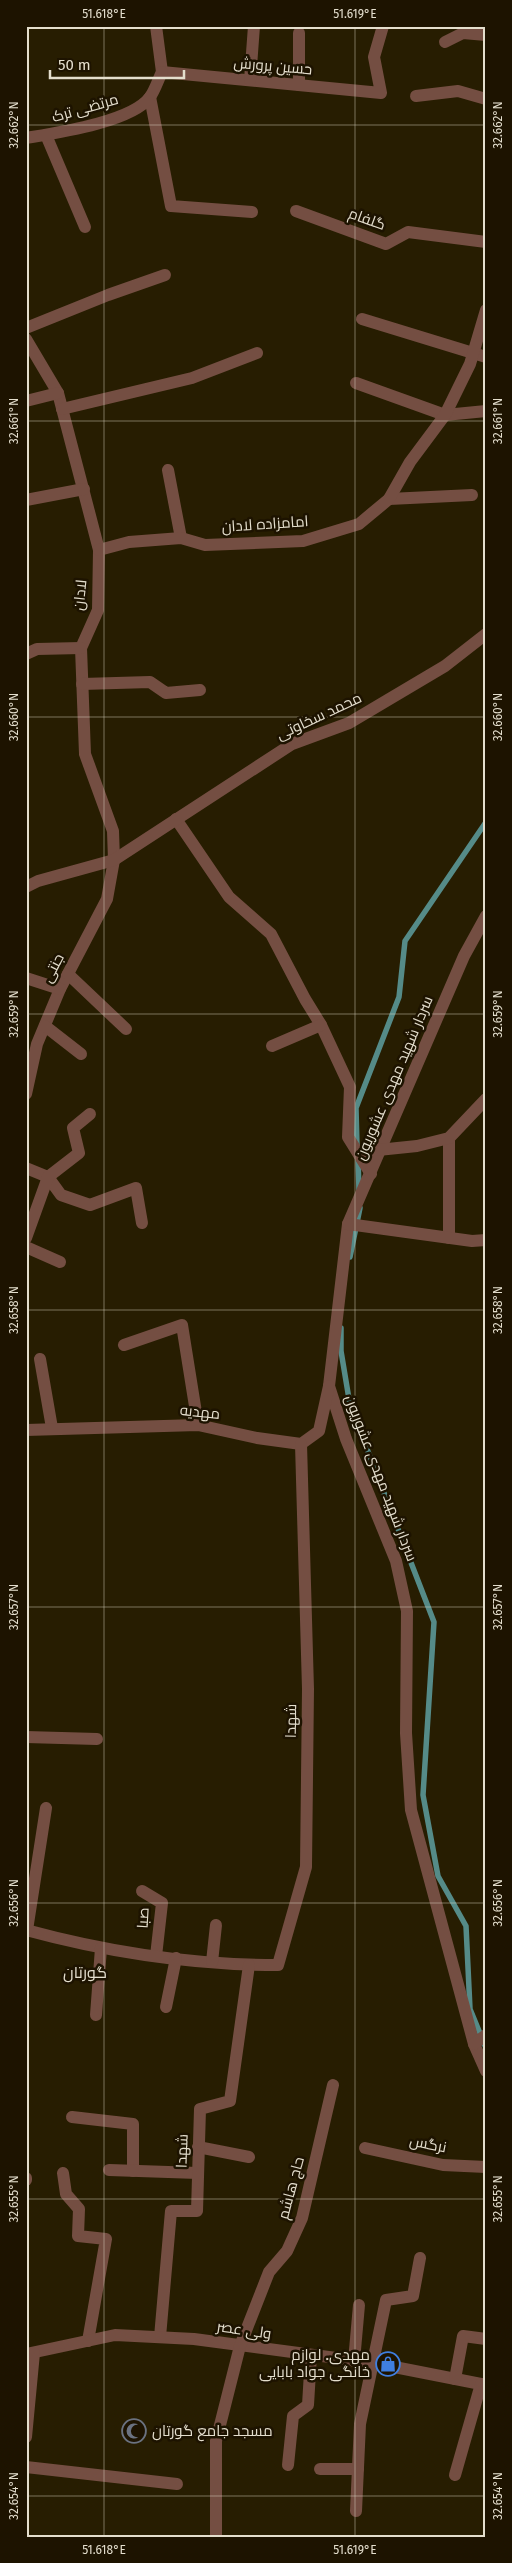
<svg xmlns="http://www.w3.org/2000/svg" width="512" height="2563" font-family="'Fira Sans',Cairo,sans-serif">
<rect width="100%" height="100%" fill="#271d01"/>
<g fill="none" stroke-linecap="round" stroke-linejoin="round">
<g stroke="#558b88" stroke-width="5.5">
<path d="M 357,1146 L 356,1108 L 399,997 L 405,941 L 486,822"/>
<path d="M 358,1158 L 359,1191"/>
<path d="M 350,1257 L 360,1208"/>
<path d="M 341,1328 L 341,1351 L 350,1405 L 434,1622 L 423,1795 L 438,1876 L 466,1926 L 470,2009 L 486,2048"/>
</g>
<g stroke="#744e42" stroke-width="12">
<path d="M 156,26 L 162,72"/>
<path d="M 299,33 L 299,85"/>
<path d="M 445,42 L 463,33 L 486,35"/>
<path d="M 162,72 L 381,93 L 374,57 L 383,26"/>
<path d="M 250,80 L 254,26"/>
<path d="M 416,96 L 458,91 L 486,99"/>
<path d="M 150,97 L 171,206 L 252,212"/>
<path d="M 46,135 L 85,227"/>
<path d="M 26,138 C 56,133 132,122 150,97 C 155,90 158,80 162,72"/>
<path d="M 296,211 L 386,244 L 408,232 L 486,242"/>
<path d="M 362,319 L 486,357"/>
<path d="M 26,328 L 108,295 L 165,275"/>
<path d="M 26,339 L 58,393 L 99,550 L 98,610 L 81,648 L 85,754 L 113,831 L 114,860 L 107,899 L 60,989 L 37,1044 L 26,1094"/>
<path d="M 356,383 L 445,415 L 486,411"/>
<path d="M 26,401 L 58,393"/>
<path d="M 62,409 L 192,378 L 257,353"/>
<path d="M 168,470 L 181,538"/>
<path d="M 389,499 L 472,495"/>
<path d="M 26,500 L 84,489"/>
<path d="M 99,550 L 129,542 L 181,538 L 205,545 L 303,541 L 359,524 L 389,499 L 410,462 L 445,415 L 470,364 L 486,310"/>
<path d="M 26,654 L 37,649 L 81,648"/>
<path d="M 82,684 L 150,682 L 166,693 L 200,690"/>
<path d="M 176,819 L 229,897 L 271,934 L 305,999 L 321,1025 L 350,1087 L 348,1137 L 371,1174"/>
<path d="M 26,887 L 38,881 L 114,860 L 292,744 L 349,723 L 445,666 L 486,634"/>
<path d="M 486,916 L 464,956 L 348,1224 L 329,1386 L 346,1439 L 396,1561 L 407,1611 L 406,1733 L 411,1810 L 474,2044 L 486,2071"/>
<path d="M 68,974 L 126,1029"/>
<path d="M 26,978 L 60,989"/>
<path d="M 45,1026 L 81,1054"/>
<path d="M 272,1046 L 321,1025"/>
<path d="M 449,1138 L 449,1238"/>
<path d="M 378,1150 L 417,1146 L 449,1138 L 486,1099"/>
<path d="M 26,1168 L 48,1177 L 61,1195 L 90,1205 L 136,1188 L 142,1223"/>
<path d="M 348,1224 L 472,1241 L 486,1240"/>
<path d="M 26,1238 L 48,1177 L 79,1153 L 73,1128 L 90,1114"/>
<path d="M 26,1247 L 60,1262"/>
<path d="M 124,1345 L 182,1325 L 198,1425"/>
<path d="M 40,1359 L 52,1428"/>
<path d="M 26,1430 L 198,1425 L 257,1438 L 301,1444 L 319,1431 L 329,1386"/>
<path d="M 26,1737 L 97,1739"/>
<path d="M 142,1891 L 162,1903 L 156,1956"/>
<path d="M 26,1930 C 107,1952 193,1965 278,1965 L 306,1867 L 308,1689 L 301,1444"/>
<path d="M 27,1930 L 46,1808"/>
<path d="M 212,1962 L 216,1925"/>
<path d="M 166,2007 L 176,1958"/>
<path d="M 96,2015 L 101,1948"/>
<path d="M 474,2044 L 486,2035"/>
<path d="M 72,2117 L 133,2124 L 133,2171"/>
<path d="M 198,2147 L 249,2157"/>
<path d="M 365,2148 L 443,2165 L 486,2167"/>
<path d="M 109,2170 L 198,2173"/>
<path d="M 63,2173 L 66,2194 L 79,2209 L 78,2236 L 106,2239 L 88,2341"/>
<path d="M 26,2178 L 26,2180"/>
<path d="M 160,2337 L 171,2211 L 197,2211 L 200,2109 L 230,2101 L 249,1965"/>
<path d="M 26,2354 L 115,2335 L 194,2339 L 374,2363 L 486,2385"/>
<path d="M 354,2361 L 359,2305"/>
<path d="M 455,2379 L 463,2336 L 486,2339"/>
<path d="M 26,2437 L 34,2353"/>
<path d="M 288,2465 L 293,2416 L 308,2405 L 311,2355"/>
<path d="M 26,2467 L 177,2484"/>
<path d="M 320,2469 L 358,2469"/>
<path d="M 455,2475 L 481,2384"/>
<path d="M 356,2511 L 360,2424 L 386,2300 L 413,2296 L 420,2258"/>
<path d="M 216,2537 L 216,2441 L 240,2346 L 269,2272 L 287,2251 L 302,2218 L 333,2085"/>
</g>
</g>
<path fill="none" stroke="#e4decd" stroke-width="1" stroke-opacity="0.45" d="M 104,26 L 104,2537M 355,26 L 355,2537M 26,125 L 486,125M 26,421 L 486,421M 26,717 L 486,717M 26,1014 L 486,1014M 26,1310 L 486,1310M 26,1607 L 486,1607M 26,1903 L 486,1903M 26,2199 L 486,2199M 26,2496 L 486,2496"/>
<defs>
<g id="shop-ring" transform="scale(1.25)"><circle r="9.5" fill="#1d1300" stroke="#3f7fe0" stroke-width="1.5"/><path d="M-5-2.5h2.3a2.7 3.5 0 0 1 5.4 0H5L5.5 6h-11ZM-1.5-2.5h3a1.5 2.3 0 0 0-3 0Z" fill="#3f7fe0"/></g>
<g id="mosque-ring" transform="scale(1.25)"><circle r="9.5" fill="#1d1300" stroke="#6b7280" stroke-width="1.5"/><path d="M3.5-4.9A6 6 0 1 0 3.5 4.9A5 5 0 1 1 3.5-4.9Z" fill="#6b7280"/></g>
</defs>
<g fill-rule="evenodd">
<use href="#shop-ring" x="388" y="2364"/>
<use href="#mosque-ring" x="134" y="2431"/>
</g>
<g text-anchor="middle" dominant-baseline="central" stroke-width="5" stroke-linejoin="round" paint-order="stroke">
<g font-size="15" fill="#e4decd" stroke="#1d1300">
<text transform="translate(273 66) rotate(5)">حسین پرورش</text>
<text transform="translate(85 108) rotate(-16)">مرتضی ترک</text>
<text transform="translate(367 219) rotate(20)">گلفام</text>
<text transform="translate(265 524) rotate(-4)">امامزاده لادان</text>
<text transform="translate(80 595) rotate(-84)">لادان</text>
<text transform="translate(319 716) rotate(-25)">محمد سخاوتی</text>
<text transform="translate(53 968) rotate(-63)">جنتی</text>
<text transform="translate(394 1078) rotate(-67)">سردار شهید مهدی عشوریون</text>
<text transform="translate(200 1412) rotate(6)">مهدیه</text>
<text transform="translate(381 1478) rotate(69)">سردار شهید مهدی عشوریون</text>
<text transform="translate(291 1721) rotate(-89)">شهدا</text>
<text transform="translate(143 1918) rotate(-87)">صبا</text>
<text transform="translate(428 2144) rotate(11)">نرگس</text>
<text transform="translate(182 2151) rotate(-88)">شهدا</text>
<text transform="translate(291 2188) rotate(-75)">حاج هاشم</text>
<text transform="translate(244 2330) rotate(8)">ولی عصر</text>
</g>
<g font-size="15" fill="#e4decd" stroke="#1d1300" text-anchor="end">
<text x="370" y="2355">مهدی. لوازم<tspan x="370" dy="17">خانگی جواد بابایی</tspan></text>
<text x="152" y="2431" text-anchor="start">مسجد جامع گورتان</text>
</g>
<g font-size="16" fill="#e4decd" stroke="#1d1300">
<text x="85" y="1972">گورتان</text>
</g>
</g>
<rect width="512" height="2563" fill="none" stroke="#1d1300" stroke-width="55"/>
<path d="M50 70v8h134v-8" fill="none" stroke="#e4decd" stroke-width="2.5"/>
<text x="58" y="70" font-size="15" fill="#e4decd" stroke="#1d1300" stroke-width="4" paint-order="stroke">50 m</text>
<rect x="28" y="28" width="456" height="2508" fill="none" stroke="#e4decd" stroke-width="2"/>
<g font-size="12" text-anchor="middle" fill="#e4decd">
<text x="104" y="18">51.618°E</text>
<text x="355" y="18">51.619°E</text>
<text transform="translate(14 125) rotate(-90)" y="4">32.662°N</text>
<text transform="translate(498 125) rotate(-90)" y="4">32.662°N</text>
<text transform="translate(14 421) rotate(-90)" y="4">32.661°N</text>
<text transform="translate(498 421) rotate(-90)" y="4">32.661°N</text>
<text transform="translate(14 717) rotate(-90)" y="4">32.660°N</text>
<text transform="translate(498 717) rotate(-90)" y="4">32.660°N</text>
<text transform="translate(14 1014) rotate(-90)" y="4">32.659°N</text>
<text transform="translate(498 1014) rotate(-90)" y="4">32.659°N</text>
<text transform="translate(14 1310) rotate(-90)" y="4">32.658°N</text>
<text transform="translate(498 1310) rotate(-90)" y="4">32.658°N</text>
<text transform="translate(14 1607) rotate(-90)" y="4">32.657°N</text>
<text transform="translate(498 1607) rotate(-90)" y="4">32.657°N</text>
<text transform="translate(14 1903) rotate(-90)" y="4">32.656°N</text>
<text transform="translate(498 1903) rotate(-90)" y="4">32.656°N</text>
<text transform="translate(14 2199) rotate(-90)" y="4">32.655°N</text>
<text transform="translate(498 2199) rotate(-90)" y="4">32.655°N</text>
<text transform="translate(14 2496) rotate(-90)" y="4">32.654°N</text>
<text transform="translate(498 2496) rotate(-90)" y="4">32.654°N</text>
<text x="104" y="2554">51.618°E</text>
<text x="355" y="2554">51.619°E</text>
</g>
</svg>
